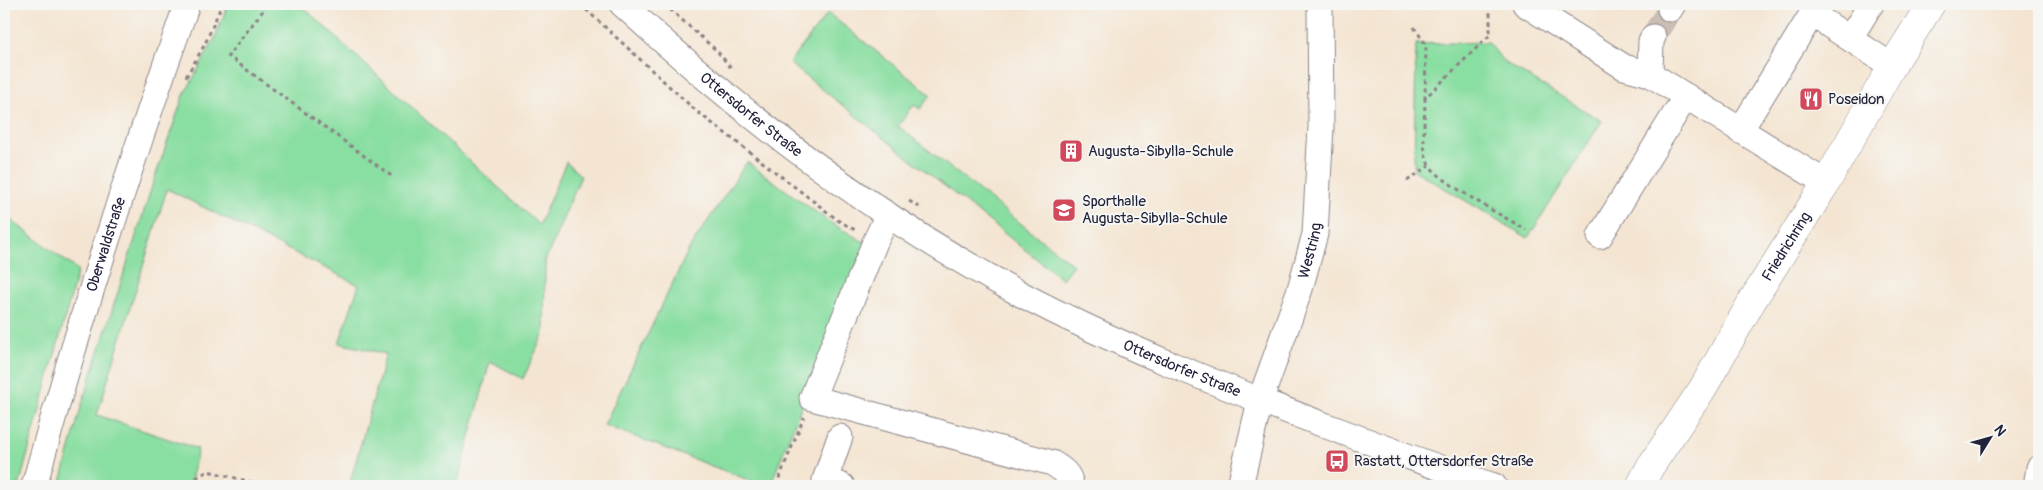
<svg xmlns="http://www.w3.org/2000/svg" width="2043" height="490" font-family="Pangolin,sans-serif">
<rect width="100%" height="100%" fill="#f6f6f2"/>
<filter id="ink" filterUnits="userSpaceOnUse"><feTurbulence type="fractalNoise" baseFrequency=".02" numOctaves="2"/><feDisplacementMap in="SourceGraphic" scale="10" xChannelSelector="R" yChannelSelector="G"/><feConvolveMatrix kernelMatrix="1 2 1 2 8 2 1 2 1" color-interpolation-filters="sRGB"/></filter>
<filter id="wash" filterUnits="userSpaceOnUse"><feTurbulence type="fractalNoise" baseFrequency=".0096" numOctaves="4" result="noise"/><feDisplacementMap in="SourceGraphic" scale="20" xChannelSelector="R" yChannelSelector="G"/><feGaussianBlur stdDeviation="1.12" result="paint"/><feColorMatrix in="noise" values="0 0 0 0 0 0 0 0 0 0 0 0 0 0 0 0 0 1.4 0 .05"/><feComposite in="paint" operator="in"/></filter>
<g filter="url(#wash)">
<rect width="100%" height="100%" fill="#f4e5d2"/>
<g fill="#89dea1" stroke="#56806e">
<path d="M 228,4 L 300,4 L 539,225 L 566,162 L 581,176 L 545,261 L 544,333 L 523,379 L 490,361 L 457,486 L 349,486 L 386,354 L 339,343 L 359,285 L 167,189 L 97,415 L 198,449 L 190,486 L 60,486 L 81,407 L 153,183 L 183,97 L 215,38 Z"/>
<path d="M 828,13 L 931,95 L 920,109 L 914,105 L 898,126 L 1073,265 L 1062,279 L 789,63 Z"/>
<path d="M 1488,42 L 1504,62 L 1602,121 L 1528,238 L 1414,170 L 1416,44 Z"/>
<path d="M 747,162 L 831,223 L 866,243 L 770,486 L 764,486 L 604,425 L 689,249 Z"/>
<path d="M 4,215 L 78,270 L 19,486 L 4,486 Z"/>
</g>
</g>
<g filter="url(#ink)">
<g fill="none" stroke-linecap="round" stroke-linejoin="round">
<path stroke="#cabeb4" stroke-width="25" stroke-dasharray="25 12" stroke-linecap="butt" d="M 1653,37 L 1670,9"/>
<g stroke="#8b8486" stroke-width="27">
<g id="minor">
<path id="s1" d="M 622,4 C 742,115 872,215 1017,292 C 1116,345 1227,388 1332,428 C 1386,448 1439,469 1494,486"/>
<path d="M 1525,4 L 1624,67 L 1650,74 L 1826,183"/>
<path d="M 1670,9 L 1673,4"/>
<path d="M 1850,38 L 1871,4"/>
<path d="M 1650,74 L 1651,41 L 1653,37"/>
<path d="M 1740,131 L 1812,14 L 1892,66"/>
<path d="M 888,215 L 875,242 L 812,398 L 1052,463 C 1062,469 1070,474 1071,486"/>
<path d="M 1600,236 L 1686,96"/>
<path d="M 840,437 L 825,480 L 842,486"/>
<path id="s2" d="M 34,486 C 79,323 130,163 187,4"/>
<path id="s3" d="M 1240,486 L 1260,401 L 1300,289 L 1315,234 L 1321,127 L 1320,4"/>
<path d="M 2036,486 L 2039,468"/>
</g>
</g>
<g stroke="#8b8486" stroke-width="29">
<g id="major">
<path id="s4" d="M 1640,486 L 1650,467 L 1703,388 L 1752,301 L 1826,183 L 1892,66 L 1931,4"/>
</g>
</g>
<g stroke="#8b8486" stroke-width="3" stroke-dasharray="4 4" stroke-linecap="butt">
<path d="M 268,4 L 228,56 L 393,177"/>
<path d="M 580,4 L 695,110 L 839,221 L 857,231"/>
<path d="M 664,4 L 717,51 L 732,69"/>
<path d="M 1414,27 L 1426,45 L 1425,98 L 1490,35 L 1490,4"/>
<path d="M 186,77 L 205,44 L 222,4"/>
<path d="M 1425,98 C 1425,117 1421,147 1428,163 C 1435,180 1507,218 1526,230"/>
<path d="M 1407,181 L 1429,166"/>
<path d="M 909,201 L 923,209"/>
<path d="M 182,486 L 208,471 L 267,486"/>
<path d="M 776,486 L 804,417"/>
</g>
<use href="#minor" stroke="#fff" stroke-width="25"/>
<use href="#major" stroke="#fff" stroke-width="28"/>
</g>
</g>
<defs>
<g id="restaurant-square" transform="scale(1.25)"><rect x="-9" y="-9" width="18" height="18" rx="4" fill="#d1495b" stroke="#f6f6f2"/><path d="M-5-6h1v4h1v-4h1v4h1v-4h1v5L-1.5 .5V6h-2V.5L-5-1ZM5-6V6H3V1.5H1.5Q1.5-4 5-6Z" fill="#fff"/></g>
<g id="building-square" transform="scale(1.25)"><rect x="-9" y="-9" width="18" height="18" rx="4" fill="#d1495b" stroke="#f6f6f2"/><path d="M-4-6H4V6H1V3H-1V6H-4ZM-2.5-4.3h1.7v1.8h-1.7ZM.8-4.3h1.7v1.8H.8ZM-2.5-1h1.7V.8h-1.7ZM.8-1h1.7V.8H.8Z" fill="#fff"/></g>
<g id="school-square" transform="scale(1.25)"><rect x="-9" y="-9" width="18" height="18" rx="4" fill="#d1495b" stroke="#f6f6f2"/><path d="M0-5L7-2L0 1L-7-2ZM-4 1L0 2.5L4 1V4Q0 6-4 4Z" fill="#fff"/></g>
<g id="bus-square" transform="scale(1.25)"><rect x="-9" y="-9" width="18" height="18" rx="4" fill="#d1495b" stroke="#f6f6f2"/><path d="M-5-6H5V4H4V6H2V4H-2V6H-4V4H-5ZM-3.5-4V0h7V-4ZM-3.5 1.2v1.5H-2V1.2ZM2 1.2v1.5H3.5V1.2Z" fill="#fff"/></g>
</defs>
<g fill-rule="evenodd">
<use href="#restaurant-square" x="1811" y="99"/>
<use href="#building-square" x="1071" y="151"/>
<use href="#school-square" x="1064" y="210"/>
<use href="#bus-square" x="1337" y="461"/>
</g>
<g text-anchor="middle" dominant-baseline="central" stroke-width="4" stroke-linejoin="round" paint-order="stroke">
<g font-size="15" fill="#22223b" stroke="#f6f6f2" text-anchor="start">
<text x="1828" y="99">Poseidon</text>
<text x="1088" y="151">Augusta-Sibylla-Schule</text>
<text x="1082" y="201">Sporthalle<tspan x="1082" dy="17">Augusta-Sibylla-Schule</tspan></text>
<text x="1354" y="461">Rastatt, Ottersdorfer Straße</text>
</g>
<g font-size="15" fill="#22223b" stroke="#f6f6f2">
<text stroke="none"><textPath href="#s1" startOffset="170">Ottersdorfer Straße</textPath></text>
<text stroke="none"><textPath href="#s2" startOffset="252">Oberwaldstraße</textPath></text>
<text stroke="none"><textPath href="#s4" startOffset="281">Friedrichring</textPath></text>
<text stroke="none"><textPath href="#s3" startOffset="246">Westring</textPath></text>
<text stroke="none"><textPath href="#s1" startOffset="672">Ottersdorfer Straße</textPath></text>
</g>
</g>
<rect width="2043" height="490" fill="none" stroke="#f6f6f2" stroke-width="20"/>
<g transform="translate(1990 438) rotate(53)" stroke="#f6f6f2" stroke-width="4" paint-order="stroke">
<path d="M0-4L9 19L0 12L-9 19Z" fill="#22223b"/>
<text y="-8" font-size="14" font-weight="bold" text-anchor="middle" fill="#22223b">N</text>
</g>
</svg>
